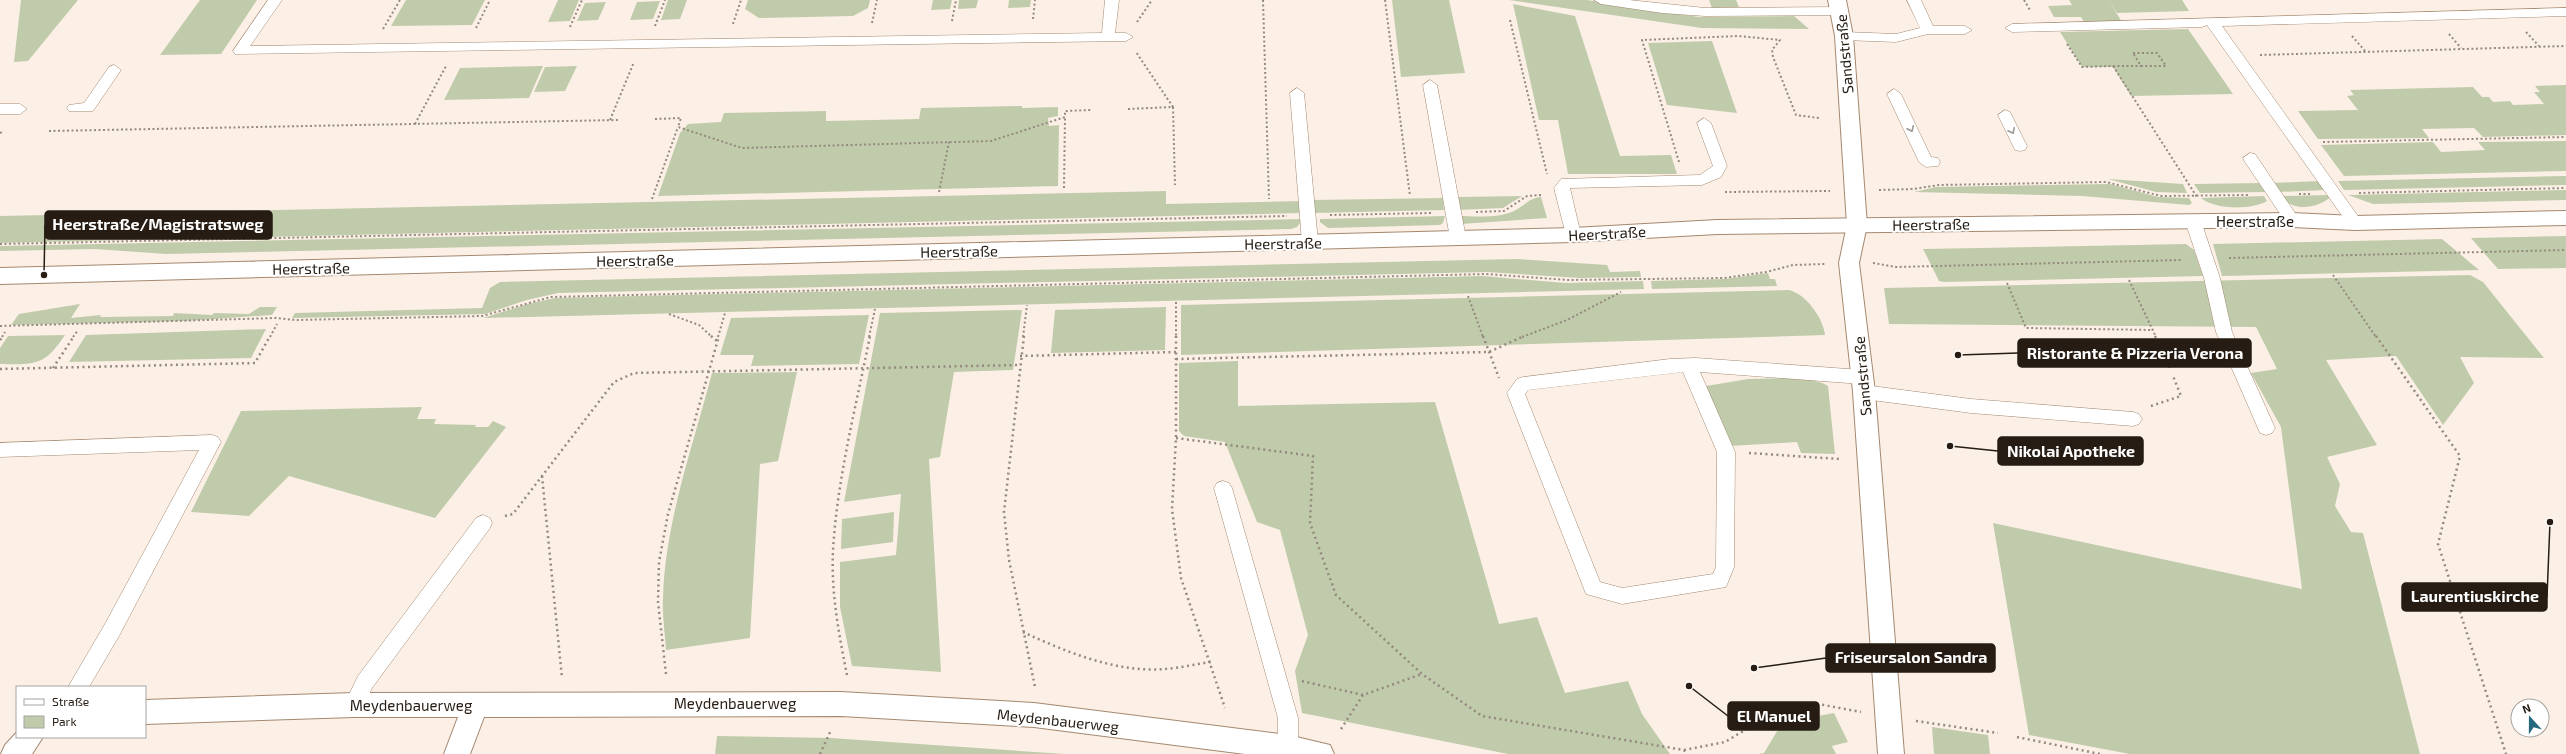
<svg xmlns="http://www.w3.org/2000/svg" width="2566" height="754" font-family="'Exo 2',sans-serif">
<rect width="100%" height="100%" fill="#fcf0e6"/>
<g fill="#c0cbab">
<path d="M 21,0 L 78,0 L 28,61 L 14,62 Z"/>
<path d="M 200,0 L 257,0 L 221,54 L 160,55 Z"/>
<path d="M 406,0 L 485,0 L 472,25 L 391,26 Z"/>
<path d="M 558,0 L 579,0 L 570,21 L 548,22 Z"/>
<path d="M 668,0 L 687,0 L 680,19 L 661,20 Z"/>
<path d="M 748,0 L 870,0 L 868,8 L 853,16 L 759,18 L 745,9 Z"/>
<path d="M 933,0 L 952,0 L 950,9 L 931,10 Z"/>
<path d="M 959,0 L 978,0 L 976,8 L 958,9 Z"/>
<path d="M 1009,0 L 1031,0 L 1030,7 L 1008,8 Z"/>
<path d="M 1392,0 L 1449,0 L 1465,73 L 1401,77 Z"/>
<path d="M 1509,0 L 1587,0 L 1699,17 L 1794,16 L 1809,29 L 1702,28 Z"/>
<path d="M 1709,0 L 1736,0 L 1739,7 L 1712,8 Z"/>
<path d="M 2069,0 L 2182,0 L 2189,11 L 2117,13 L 2109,1 L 2122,22 L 2085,23 L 2081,17 L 2054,17 L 2048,6 L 2072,5 Z"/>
<path d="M 660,1 L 653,19 L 630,20 L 637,2 Z"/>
<path d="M 606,2 L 598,20 L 577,21 L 585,3 Z"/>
<path d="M 1513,4 L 1575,16 L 1620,156 L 1671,155 L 1677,174 L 1568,174 L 1558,120 L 1539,120 Z"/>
<path d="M 2188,29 L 2233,94 L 2131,96 L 2113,67 L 2082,67 L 2060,32 Z"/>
<path d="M 1712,41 L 1737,113 L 1667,105 L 1648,43 Z"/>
<path d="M 543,66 L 529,98 L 444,100 L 460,68 Z"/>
<path d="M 577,66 L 565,91 L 534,92 L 545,67 Z"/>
<path d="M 2566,85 L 2566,135 L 2483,137 L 2474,128 L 2422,129 L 2429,138 L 2318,139 L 2298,111 L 2358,110 L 2347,96 L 2354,95 L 2350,90 L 2473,87 L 2482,97 L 2489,97 L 2493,102 L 2510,101 L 2513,105 L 2544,104 L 2534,92 L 2540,92 L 2535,86 Z"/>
<path d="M 1022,106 L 1022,108 L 1058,107 L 1058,116 L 1048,118 L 1049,126 L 1059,125 L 1058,186 L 658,196 L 680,133 L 688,124 L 721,122 L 724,113 L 826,111 L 826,121 L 919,119 L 921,108 Z"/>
<path d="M 2566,141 L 2566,171 L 2344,176 L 2321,145 L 2433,142 L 2441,152 L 2485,150 L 2478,142 Z"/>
<path d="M 2566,176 L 2566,185 L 2344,190 L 2338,181 Z"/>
<path d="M 2108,179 L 2183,184 L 2187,193 L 2156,192 Z"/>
<path d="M 2319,181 L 2326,190 L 2278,192 L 2271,183 Z"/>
<path d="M 2260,183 L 2266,192 L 2200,193 L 2194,184 Z"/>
<path d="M 2110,184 L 2158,197 L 2189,198 L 2192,203 L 2189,205 L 2082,196 L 1914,192 L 1936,187 Z"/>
<path d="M 2566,190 L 2566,200 L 2373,204 L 2348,195 Z"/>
<path d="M 1166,191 L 1166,204 L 1302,201 L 1303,213 L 0,243 L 0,216 Z"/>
<path d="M 2329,195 L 2331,197 C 2317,208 2294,213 2281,196 Z"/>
<path d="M 1522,196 L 1503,208 L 1458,210 L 1458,197 Z"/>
<path d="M 2264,196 L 2267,201 C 2252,210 2215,210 2201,198 Z"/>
<path d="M 1541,197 L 1547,218 L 1461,224 L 1457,216 C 1474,216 1497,219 1514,211 C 1525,206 1528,198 1541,197 Z"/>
<path d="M 1443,198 L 1444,210 L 1314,213 L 1313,200 Z"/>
<path d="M 1445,216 L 1443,223 L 1440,225 L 1328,228 L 1320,222 L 1320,219 Z"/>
<path d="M 1303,219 L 1297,227 L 1291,229 L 166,254 L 95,249 L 0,251 L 0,246 Z"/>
<path d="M 2566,236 L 2566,268 L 2498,269 L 2471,238 Z"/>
<path d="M 2442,239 L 2479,270 L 2222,276 L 2213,244 Z"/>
<path d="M 2186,244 L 2194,250 L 2203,276 L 1944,282 L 1939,281 L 1923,249 Z"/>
<path d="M 1517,259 L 1607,265 L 1610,272 L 1640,271 L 1641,277 L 1580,278 L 1487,272 L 558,293 L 527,300 L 485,314 L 292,318 L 295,313 L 482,308 L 490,288 L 500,282 Z"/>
<path d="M 1768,273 L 1770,279 L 1775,279 L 1777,286 L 1652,289 L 1651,281 L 1724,279 Z"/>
<path d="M 2470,275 L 2483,282 L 2544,358 L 2460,357 L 2474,383 L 2443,425 L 2396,356 L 2326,360 L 2377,445 L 2327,457 L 2340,484 L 2335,506 L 2351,532 L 2363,533 L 2420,754 L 2130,754 L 2029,735 L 1993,523 L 2302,589 L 2281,427 L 2251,373 L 2277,369 L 2256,327 L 1889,324 L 1884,288 Z"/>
<path d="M 1483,276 L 1566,283 L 1643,281 L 1644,289 L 483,318 L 528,304 L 555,298 Z"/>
<path d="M 1789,290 C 1806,294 1823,318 1825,335 L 1181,355 L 1181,305 Z"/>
<path d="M 80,304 L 71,318 L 101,315 L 100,317 L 173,316 L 174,313 L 212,315 L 214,313 L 249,314 L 260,307 L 277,307 L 272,315 L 186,321 L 11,325 L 19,314 Z"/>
<path d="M 1166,307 L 1165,350 L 1051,353 L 1055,310 Z"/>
<path d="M 1022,310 L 1013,370 L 954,372 L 940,457 L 929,459 L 941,672 L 852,666 L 840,607 L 840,562 L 896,555 L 901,494 L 844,502 L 880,313 Z"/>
<path d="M 869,315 L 859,364 L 751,366 L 754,355 L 720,355 L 731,318 Z"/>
<path d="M 266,329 L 251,358 L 69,362 L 86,335 Z"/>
<path d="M 65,335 C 45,365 36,365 0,364 L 0,348 L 8,336 Z"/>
<path d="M 1238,361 L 1238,406 L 1435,402 L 1499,624 L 1537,617 L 1565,693 L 1628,681 L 1642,714 L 1670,754 L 1508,754 L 1302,713 L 1295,671 L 1308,635 L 1280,530 L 1257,522 L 1225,442 L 1184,436 L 1179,431 L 1179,363 Z"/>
<path d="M 797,372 L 778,461 L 760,464 L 750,638 L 666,650 C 665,633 662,615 663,598 C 665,522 693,446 712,373 Z"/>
<path d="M 1748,379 C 1768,379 1811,375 1828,386 L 1835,454 L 1801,453 L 1797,442 L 1730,446 L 1706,386 Z"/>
<path d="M 422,407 L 417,419 L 436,419 L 434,424 L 476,425 L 475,427 L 488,427 L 493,421 L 506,427 L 435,518 L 289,476 L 249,516 L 191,512 L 241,411 Z"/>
<path d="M 894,512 L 893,542 L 841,549 L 842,519 Z"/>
<path d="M 1834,713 L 1848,742 L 1832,746 L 1836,754 L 1758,754 L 1764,753 L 1782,723 Z"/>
<path d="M 1932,727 L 1988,735 L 1990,754 L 1934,754 Z"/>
<path d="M 717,736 L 831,738 L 1065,754 L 715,754 Z"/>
</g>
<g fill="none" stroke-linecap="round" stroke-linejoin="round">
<g stroke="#a48870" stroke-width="1">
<g id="service">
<path d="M 268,0 L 282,0 L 250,46 L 1102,33 L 1105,0 L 1119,0 L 1115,33 L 1126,33 L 1133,37 L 1126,41 L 235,54 L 233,51 Z"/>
<path d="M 1594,0 L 1629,0 L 1705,8 L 1840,7 L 1847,11 L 1840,15 L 1705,16 L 1662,13 L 1601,4 Z"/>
<path d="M 1907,0 L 1921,0 L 1933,26 L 1965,26 L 1972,30 L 1965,34 L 1928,34 L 1896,42 L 1844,40 L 1837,36 L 1844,32 L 1896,34 L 1920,28 Z"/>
<path d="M 2566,8 L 2566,16 L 2222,26 L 2360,219 L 2363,223 L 2360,227 L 2350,227 L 2207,25 L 2202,27 L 2012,32 L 2005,28 L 2012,24 Z"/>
<path d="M 114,65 L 121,70 L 93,111 L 69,111 L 67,108 L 69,105 L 84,103 L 109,67 Z"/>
<path d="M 1430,80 L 1437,85 L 1466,238 L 1464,242 L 1452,242 L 1450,238 L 1423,85 Z"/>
<path d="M 1297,88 L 1304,93 L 1318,242 L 1316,246 L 1304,246 L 1302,242 L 1290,93 Z"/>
<path d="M 1894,89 L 1901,94 L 1931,157 L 1938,158 L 1940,162 L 1938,166 L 1926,167 L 1919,162 L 1887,94 Z"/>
<path d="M 0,104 L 20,104 L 27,109 L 20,114 L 0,114 Z"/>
<path d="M 2005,110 L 2010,112 L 2027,146 L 2025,150 L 2020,151 L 2015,150 L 1998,115 Z"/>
<path d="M 1704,118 L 1711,123 L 1727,166 L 1721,177 L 1702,185 L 1570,188 L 1581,235 L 1579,239 L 1567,239 L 1554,188 L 1561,179 L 1700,175 L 1713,166 L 1697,123 Z"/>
<path d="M 2250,153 L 2255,154 L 2297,216 L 2300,220 L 2297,224 L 2287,224 L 2245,162 L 2243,158 Z"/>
<path d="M 2193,216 L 2198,217 L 2201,221 L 2220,278 L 2232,332 L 2275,428 L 2272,433 L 2266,435 L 2260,433 L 2216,332 L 2204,278 L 2185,221 L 2188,217 Z"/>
<path d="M 1696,358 L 1862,370 L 1868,372 L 1870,377 L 1868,382 L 1862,384 L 1700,372 L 1735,452 L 1734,567 L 1726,587 L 1622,604 L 1586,594 L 1507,393 L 1517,379 L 1523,377 L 1670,359 ZM 1683,372 L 1717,452 L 1716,567 L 1713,574 L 1622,588 L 1600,582 L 1525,394 L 1528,390 Z"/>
<path d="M 1864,385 L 1971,399 L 2133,412 L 2139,414 L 2142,419 L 2139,424 L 2133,426 L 1971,413 L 1864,399 L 1858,397 L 1855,392 L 1858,387 Z"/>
<path d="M 212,435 L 218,437 L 221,442 L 119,636 L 89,687 L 68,687 L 105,624 L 199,450 L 0,457 L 0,443 Z"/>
<path d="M 1223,481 L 1229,483 L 1232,488 L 1298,718 L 1298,747 L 1295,754 L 1281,754 L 1278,747 L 1278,718 L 1214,488 L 1217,483 Z"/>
<path d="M 483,515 L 490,518 L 492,523 L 490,528 L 372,688 L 361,712 L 354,714 L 347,712 L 344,705 L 358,676 L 476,518 Z"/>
</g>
</g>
<g stroke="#a48870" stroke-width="2">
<g id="minor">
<path d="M 1857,218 L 1864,220 L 1867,225 L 1859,263 L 1875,392 L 1904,754 L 1878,754 L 1853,392 L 1839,263 L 1847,225 L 1850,220 Z"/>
<path d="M 841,692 L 1034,703 L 1288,735 L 1330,745 L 1334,754 L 1245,754 L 1034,727 L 841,716 L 484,717 L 470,754 L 444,754 L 458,717 L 354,717 L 145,724 L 145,700 L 354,693 Z"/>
<path d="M 17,732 L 17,737 L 43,737 L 32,754 L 1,754 L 5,745 Z"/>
</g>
</g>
<g stroke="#a48870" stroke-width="2">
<path id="tertiary" d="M 1828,0 L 1846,0 L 1853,36 L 1867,225 L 1864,230 L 1857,232 L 1850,230 L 1847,225 L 1835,36 Z"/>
</g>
<g stroke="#a48870" stroke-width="2">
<path id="primary" d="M 2566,211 L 2566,225 L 2355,230 L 2292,227 L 1717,234 L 1573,242 L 0,284 L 0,268 L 1573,228 L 1717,220 L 2292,213 L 2355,216 Z"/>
</g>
<g stroke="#94897f" stroke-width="2" stroke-dasharray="2 2.5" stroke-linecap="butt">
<path d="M 1263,0 L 1269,199"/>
<path d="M 1385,0 L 1410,196"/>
<path d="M 2024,0 L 2030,10"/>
<path d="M 1033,19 L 1035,0"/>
<path d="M 1510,20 L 1547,174"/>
<path d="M 952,21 L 956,0"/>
<path d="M 1137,22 L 1152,0"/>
<path d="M 872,23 L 877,0"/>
<path d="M 733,24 L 741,0"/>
<path d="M 655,26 L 665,0"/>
<path d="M 570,27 L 582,0"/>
<path d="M 476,28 L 490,0"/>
<path d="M 383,29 L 400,0"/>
<path d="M 2526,32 L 2539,46"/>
<path d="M 2449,34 L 2461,48"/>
<path d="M 2352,36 L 2365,51"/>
<path d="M 2067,44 L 2082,67 L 2113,66 L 2197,197"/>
<path d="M 2133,53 L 2157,53 L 2166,66 L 2141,66 Z"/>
<path d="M 2260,55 L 2566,46"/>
<path d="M 2113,66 L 2141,66"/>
<path d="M 1173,107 L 1175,185"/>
<path d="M 1128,109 L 1173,107 L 1136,52"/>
<path d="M 655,119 L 681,118 L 678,127 L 742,148 L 991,141 L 1065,117 L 1065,111 L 1091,110"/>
<path d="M 610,120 L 634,62"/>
<path d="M 415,124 L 446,66"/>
<path d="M 49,131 L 618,120"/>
<path d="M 0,133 L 2,132"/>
<path d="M 2323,142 L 2566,137"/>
<path d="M 1679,162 L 1642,40 L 1738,36 L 1780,40 L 1772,50 L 1773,57 L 1796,115 L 1819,118"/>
<path d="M 1064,188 L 1065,117"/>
<path d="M 1879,190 L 1913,189 L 1939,185 L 2106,182 L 2161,196 L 2250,195"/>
<path d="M 939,192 L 949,142"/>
<path d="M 1725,192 L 1830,191"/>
<path d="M 2359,193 L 2566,188"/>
<path d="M 2299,194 L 2310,194"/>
<path d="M 652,199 L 678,127"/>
<path d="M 1476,212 L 1504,211 L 1527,196 L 1542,195"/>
<path d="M 1330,215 L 1431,213"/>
<path d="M 0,244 L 1287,216"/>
<path d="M 2229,258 L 2566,250"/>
<path d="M 1873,263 L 1896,267 L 2182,260"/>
<path d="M 2333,275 L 2376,337"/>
<path d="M 2129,280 L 2156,337"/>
<path d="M 2007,283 L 2026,328 L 2153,330"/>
<path d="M 1468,296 L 1483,337"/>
<path d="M 1176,302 L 1176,337"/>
<path d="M 669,314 L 699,325 L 712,337"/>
<path d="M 0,326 L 276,318 L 296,320 L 482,316 L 551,297 L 1486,274 L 1568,280 L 1724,278 L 1766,272 L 1793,265 L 1825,264"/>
<path d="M 2,337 L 5,332"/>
<path d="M 73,337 L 78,330"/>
<path d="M 270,337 L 277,324"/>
<path d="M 718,337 L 725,313"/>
<path d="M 869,337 L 875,309"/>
<path d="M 1023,337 L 1027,305"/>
<path d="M 1522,337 L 1567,320 L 1621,292"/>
</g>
<g stroke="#94897f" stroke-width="2.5" stroke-dasharray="2 3.5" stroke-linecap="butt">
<path d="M 711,336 L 717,341"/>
<path d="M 1024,336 L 1004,512 L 1009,560 L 1035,687"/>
<path d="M 1176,336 L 1176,438 L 1172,509 L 1181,578 L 1225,708"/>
<path d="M 1483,336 L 1499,378"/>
<path d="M 2155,336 L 2170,368"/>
<path d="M 2376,336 L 2460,456 L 2438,544 L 2506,754"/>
<path d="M 0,340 L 3,336"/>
<path d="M 1020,356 L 1176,352"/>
<path d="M 1176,359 L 1489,352 L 1524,336"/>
<path d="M 53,368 L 74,336"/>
<path d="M 0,369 L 255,363 L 270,336"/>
<path d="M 2151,406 L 2181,396 L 2173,376"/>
<path d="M 1176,438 L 1313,456 L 1310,523 L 1336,595 L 1422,674 L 1482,716 L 1684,750 L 1686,754"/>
<path d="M 1749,453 L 1839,459"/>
<path d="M 542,476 L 562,678"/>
<path d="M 505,516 L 513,514 L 614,382 L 634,373 L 1019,365"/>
<path d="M 1023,632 C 1066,652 1117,673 1165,669 C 1180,668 1196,664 1211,662"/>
<path d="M 666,674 L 658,602 L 659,562 L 668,514 L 719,336"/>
<path d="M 847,675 C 839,635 831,593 833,551 C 837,479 856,407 870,336"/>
<path d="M 1302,681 L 1363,695 L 1422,674"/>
<path d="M 1916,721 L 1998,733"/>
<path d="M 1341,729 L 1363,695"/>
<path d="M 2017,737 L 2100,754"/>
<path d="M 1684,750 L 1725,742 L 1775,712 L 1813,703 L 1861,712"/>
<path d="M 820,754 L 831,730"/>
</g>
<use href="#service" fill="#fff" fill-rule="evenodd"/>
<use href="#minor" fill="#fff" fill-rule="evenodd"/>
<use href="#tertiary" fill="#fff" fill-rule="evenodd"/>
<use href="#primary" fill="#fff" fill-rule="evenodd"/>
</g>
<defs><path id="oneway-chevron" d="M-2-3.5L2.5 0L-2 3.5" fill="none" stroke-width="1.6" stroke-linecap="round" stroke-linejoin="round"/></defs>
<g stroke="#9d9995">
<use href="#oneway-chevron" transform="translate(1911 129) rotate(65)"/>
<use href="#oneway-chevron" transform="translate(2012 131) rotate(64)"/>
</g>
<g text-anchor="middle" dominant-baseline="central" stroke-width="4" stroke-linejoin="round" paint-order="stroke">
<g font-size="15" fill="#261c13" stroke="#fff">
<text transform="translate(1844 54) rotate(-95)">Sandstraße</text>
<text x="2255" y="221">Heerstraße</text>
<text transform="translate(1931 224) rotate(-1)">Heerstraße</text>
<text transform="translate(1607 233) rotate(-3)">Heerstraße</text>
<text transform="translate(1283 243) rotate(-1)">Heerstraße</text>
<text transform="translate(959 251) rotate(-1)">Heerstraße</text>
<text transform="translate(635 260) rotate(-1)">Heerstraße</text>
<text transform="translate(311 268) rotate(-1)">Heerstraße</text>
<text transform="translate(1862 376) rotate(-95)">Sandstraße</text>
<text x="735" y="703">Meydenbauerweg</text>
<text x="411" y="705">Meydenbauerweg</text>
<text transform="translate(1058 720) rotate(6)">Meydenbauerweg</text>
</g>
</g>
<path fill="none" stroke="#261c13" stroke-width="1.5" d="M44 275L45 225M1958 355L2018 353M1950 446L1998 451M2550 522L2547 597M1754 668L1826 658M1689 686L1728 716"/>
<g fill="#261c13" stroke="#fff" stroke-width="1.5">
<circle cx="44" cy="275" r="4"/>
<circle cx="1958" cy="355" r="4"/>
<circle cx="1950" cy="446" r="4"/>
<circle cx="2550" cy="522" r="4"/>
<circle cx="1754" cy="668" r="4"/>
<circle cx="1689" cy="686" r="4"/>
</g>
<g fill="#261c13" stroke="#261c13" stroke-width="1.5">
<rect x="45" y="211" width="227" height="28" rx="4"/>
<rect x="2018" y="339" width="233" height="28" rx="4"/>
<rect x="1998" y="437" width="145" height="28" rx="4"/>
<rect x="2402" y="583" width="145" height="28" rx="4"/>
<rect x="1826" y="644" width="169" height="28" rx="4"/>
<rect x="1728" y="702" width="91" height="28" rx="4"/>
</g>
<g font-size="16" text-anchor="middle" font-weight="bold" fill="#fff">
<text x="158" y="230">Heerstraße/Magistratsweg</text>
<text x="2135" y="359">Ristorante &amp; Pizzeria Verona</text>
<text x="2071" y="457">Nikolai Apotheke</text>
<text x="2475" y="602">Laurentiuskirche</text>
<text x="1911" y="663">Friseursalon Sandra</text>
<text x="1774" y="722">El Manuel</text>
</g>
<rect x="16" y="686" width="130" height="52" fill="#ffffff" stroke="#a8a4a1"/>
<rect x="24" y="699" width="20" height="6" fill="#ffffff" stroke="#a8a4a1"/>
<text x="52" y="706" font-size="12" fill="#261c13">Straße</text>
<rect x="24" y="716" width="20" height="12" fill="#c0cbab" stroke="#a8a4a1"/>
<text x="52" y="726" font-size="12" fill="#261c13">Park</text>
<g transform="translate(2530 718) rotate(339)"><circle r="19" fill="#ffffff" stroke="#a8a4a1"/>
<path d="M0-3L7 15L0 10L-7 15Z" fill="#26687b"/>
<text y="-6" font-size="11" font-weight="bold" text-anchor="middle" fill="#261c13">N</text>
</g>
</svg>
